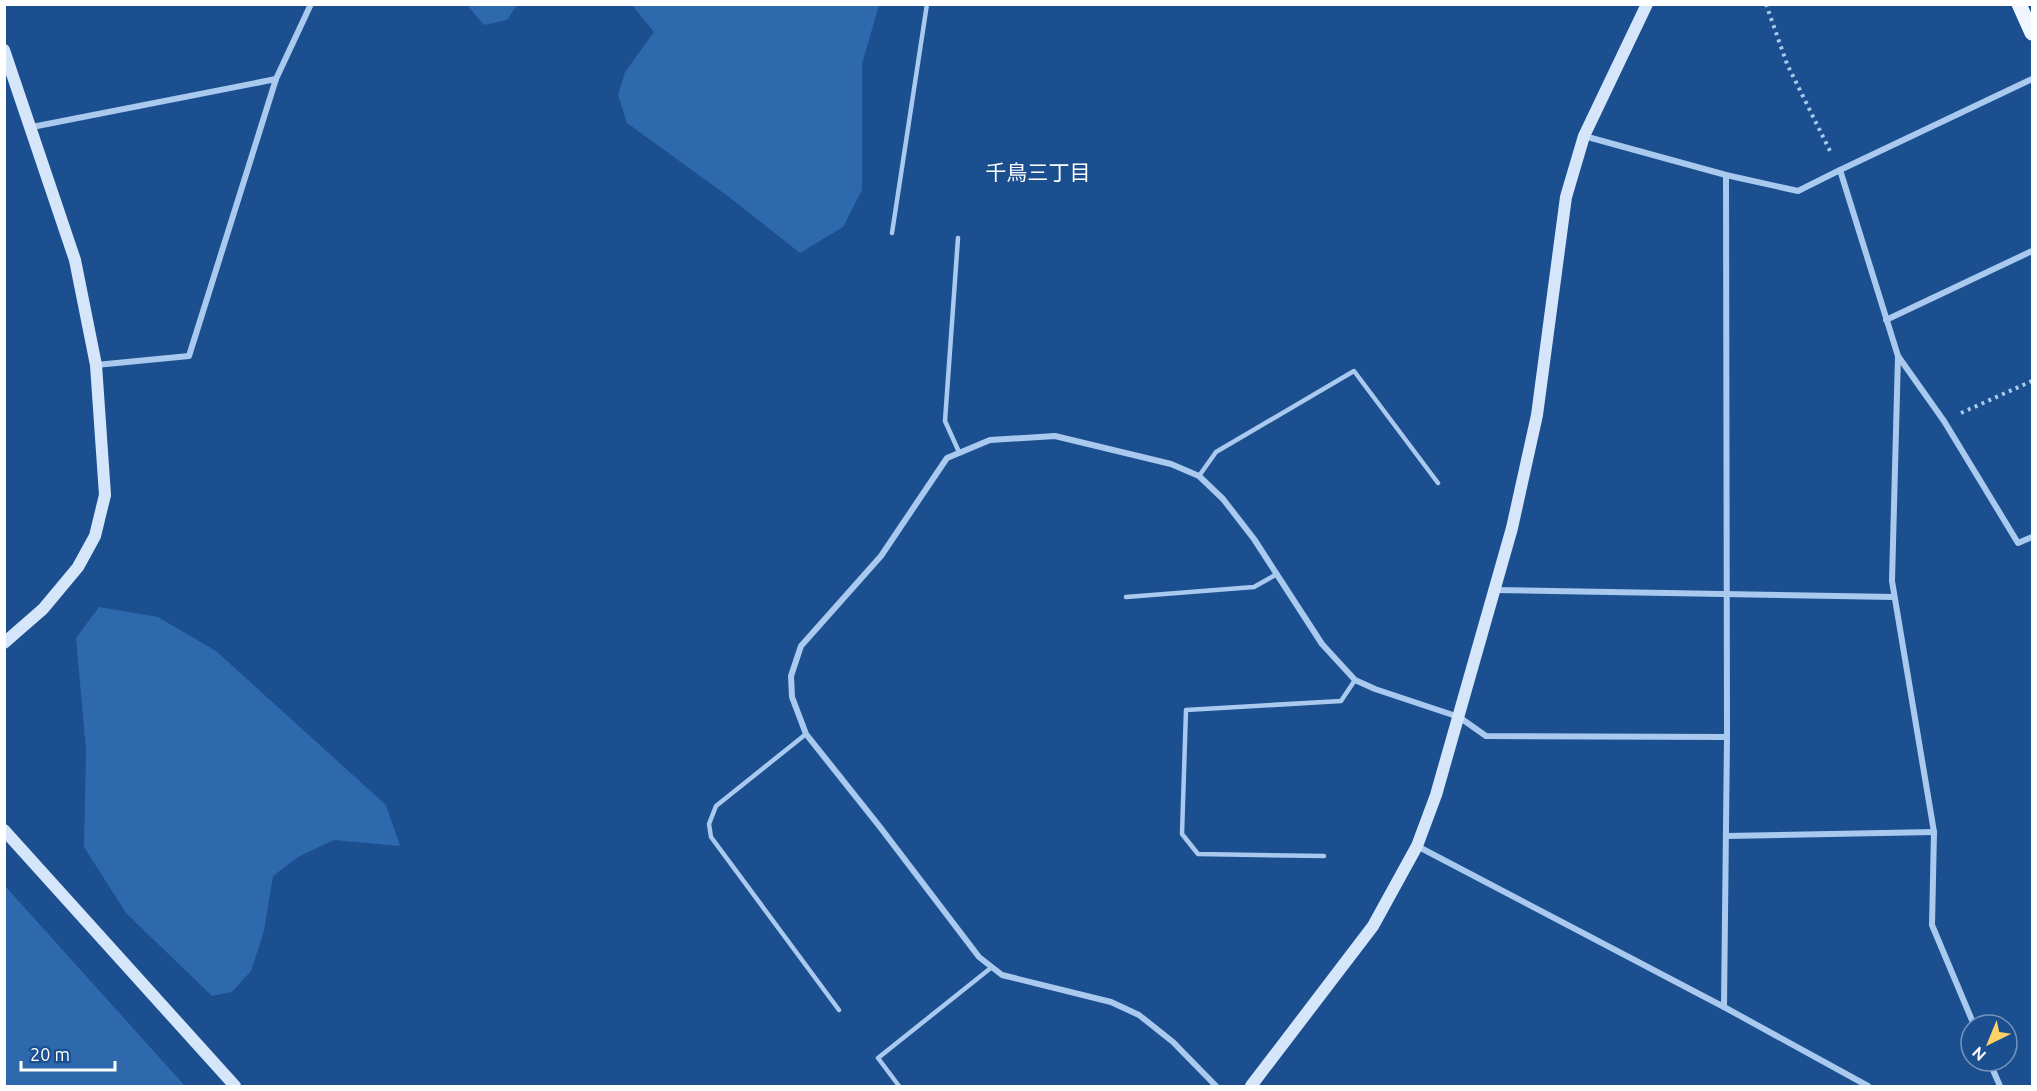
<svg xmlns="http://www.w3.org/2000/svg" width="2037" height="1091" font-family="Ubuntu,'Noto Sans JP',sans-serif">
<rect width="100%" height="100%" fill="#1b4f8f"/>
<g fill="#2e69ad">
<path d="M 467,5 L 517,5 L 507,20 L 484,25 Z"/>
<path d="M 632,5 L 879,5 L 862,64 L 862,190 L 843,227 L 800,253 L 729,197 L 627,123 L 618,95 L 625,72 L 654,32 Z"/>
<path d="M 99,607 L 158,617 L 216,651 L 386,805 L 400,846 L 334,840 L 298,857 L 273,876 L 264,931 L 251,971 L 232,992 L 212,996 L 126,913 L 84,847 L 86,750 L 76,638 Z"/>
<path d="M 4,886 L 5,886 L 185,1086 L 5,1086 Z"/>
</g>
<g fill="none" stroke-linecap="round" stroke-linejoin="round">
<g stroke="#a9c9ee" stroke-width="4" stroke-dasharray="3 4.5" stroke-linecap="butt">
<path d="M 1766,4 L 1787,64 L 1831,153"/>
<path d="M 1961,413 L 2032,381"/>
</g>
<g stroke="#a9c9ee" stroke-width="4.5">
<path d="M 892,233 L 927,4"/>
<path d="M 958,238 L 945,421 L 959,452"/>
<path d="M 1199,476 L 1216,452 L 1354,371 L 1438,483"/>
<path d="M 1126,597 L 1254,587 L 1277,574"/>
<path d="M 806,734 L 716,806 L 709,824 L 711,837 L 839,1010"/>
<path d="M 1324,856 L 1198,854 L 1182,834 L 1186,710 L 1341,701 L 1355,680"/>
<path d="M 899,1086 L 878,1058 L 992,967"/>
</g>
<g stroke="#a9c9ee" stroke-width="6">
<path d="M 32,127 L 276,79"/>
<path d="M 1584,136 L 1726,175 L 1798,191 L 1840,170 L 1898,356 L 1892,581 L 1934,832 L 1932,925 L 1974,1025"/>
<path d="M 1840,170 L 2032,79"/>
<path d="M 1886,320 L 2032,251"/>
<path d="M 1898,356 L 1944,421 L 2018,543 L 2032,537"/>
<path d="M 96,365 L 189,356 L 276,79 L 311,4"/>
<path d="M 1495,590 L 1894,597"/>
<path d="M 1726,836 L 1934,832"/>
<path d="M 1417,846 L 1724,1007 L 1868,1086"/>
<path d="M 1724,1007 L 1727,737 L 1726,175"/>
<path d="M 1989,1061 L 2000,1086"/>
<path d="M 1216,1086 L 1173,1042 L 1139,1015 L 1111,1002 L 1002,975 L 979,957 L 880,827 L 806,734 L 792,697 L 791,676 L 801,646 L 881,556 L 947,458 L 990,440 L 1055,436 L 1171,464 L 1199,476 L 1223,499 L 1254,539 L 1322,644 L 1355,680 L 1375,689 L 1459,717 L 1486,736 L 1727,737"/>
</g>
<g stroke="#d6e6fa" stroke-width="12">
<path d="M 4,50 L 75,260 L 96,365 L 105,495 L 95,536 L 78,567 L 43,609 L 4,643"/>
<path d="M 4,830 L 235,1086"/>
<path d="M 1251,1086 L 1373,926 L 1417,846 L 1436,795 L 1512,528 L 1537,415 L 1566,197 L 1584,136 L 1647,4"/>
</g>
<path stroke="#f0f6ff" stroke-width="15" d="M 2019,4 L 2032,33"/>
</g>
<g text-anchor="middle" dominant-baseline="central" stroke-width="5" stroke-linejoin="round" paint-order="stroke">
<g font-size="21" fill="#fff" stroke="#1b4f8f">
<text x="1038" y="172">千鳥三丁目</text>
</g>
</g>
<rect width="2037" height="1091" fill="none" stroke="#ffffff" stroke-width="12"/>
<g transform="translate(1989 1043) rotate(223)"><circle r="28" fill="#1b4f8f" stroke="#7695bc" stroke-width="1.5"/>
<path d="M0-4.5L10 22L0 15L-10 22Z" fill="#ffd166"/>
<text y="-9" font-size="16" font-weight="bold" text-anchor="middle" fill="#ffffff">N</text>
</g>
<path d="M21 1061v9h94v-9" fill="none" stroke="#ffffff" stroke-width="3"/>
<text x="30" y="1061" font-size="18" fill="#ffffff" stroke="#1b4f8f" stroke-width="4.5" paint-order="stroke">20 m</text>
</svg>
